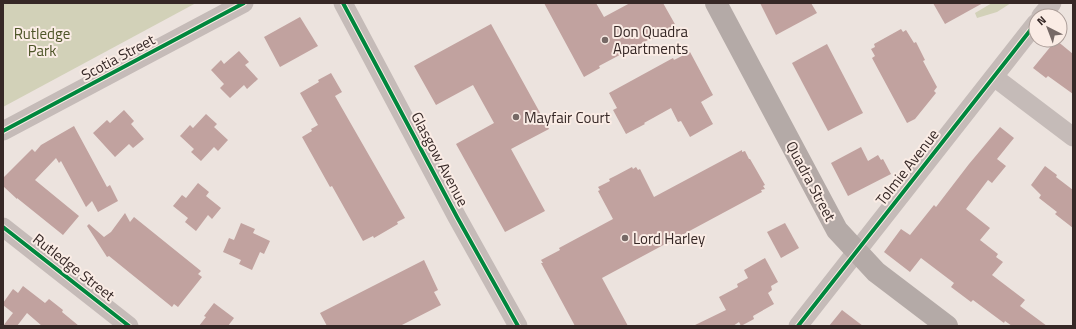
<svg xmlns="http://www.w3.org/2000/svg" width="1076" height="329" font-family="'Titillium Web',sans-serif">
<rect width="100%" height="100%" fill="#ece3de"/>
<g fill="#d2d1b8">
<path d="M 3,3 L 196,3 L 3,107 Z"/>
<path d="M 992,3 L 1011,3 L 997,12 L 977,18 L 975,13 Z"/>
</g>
<g fill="#c1a29f">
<path d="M 544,3 L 596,3 L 604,17 L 630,3 L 663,3 L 676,26 L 649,41 L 648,40 L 599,66 L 600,68 L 584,77 Z"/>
<path d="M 760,3 L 811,3 L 817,13 L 776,35 Z"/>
<path d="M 933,3 L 983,3 L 945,24 Z"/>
<path d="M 300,17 L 318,46 L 280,67 L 264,37 Z"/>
<path d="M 491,24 L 549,129 L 511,149 L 545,211 L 505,232 L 456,144 L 494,123 L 473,85 L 436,105 L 414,66 Z"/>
<path d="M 901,29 L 903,32 L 906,30 L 914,43 L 916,42 L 925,60 L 923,61 L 937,87 L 934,91 L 936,93 L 915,119 L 907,123 L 872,58 L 875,56 L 871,49 L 875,47 L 874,44 Z"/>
<path d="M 1056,40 L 1073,54 L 1073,94 L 1048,76 L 1046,78 L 1033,68 Z"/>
<path d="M 827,44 L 863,113 L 828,131 L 792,63 Z"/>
<path d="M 239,51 L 249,62 L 245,65 L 258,79 L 247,89 L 244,85 L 230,98 L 220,88 L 224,84 L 211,70 L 221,60 L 224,64 Z"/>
<path d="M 690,52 L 713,95 L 701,102 L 713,124 L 690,137 L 681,121 L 678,122 L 671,108 L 644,123 L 645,124 L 626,134 L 613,110 L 617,108 L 609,93 L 673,58 L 674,60 Z"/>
<path d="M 331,73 L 342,92 L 335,96 L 405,218 L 397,222 L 398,224 L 374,238 L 373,236 L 363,241 L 332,186 L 330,187 L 302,137 L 312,131 L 311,129 L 318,125 L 300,93 L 319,82 L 318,80 Z"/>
<path d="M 124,110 L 134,121 L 131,124 L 144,139 L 133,148 L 129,144 L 115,157 L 93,133 L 107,120 L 110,123 Z"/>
<path d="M 206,114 L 217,124 L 214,127 L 228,140 L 218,151 L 214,147 L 201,161 L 191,152 L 194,149 L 180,136 L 190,125 L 193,128 Z"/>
<path d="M 74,126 L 107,187 L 110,185 L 118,201 L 98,212 L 92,201 L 86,207 L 61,161 L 59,163 L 56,158 L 35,180 L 79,216 L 63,235 L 17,198 L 17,199 L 3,186 L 3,178 L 32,149 L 35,152 L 41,145 Z"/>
<path d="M 1000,127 L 1014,138 L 997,159 L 1006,166 L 992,183 L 988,180 L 966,209 L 990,228 L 980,240 L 998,254 L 996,257 L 1003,262 L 992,275 L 1025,300 L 1020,306 L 1047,326 L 1012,326 L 1005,321 L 1004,323 L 973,300 L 971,302 L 951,287 L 954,283 L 921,258 L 910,272 L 884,252 L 901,229 L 910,235 L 934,205 L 936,207 L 969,164 Z"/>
<path d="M 861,147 L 868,161 L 878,155 L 881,160 L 883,159 L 891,174 L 848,196 L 831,163 Z"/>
<path d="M 742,150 L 742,152 L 745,151 L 749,159 L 750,159 L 765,185 L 763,186 L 765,189 L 761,190 L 762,192 L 602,278 L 628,326 L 575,326 L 541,263 L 543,263 L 541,260 L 560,250 L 559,248 L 613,219 L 598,191 L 600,190 L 598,187 L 610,181 L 609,179 L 617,175 L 632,167 L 633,169 L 636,167 L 638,170 L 640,169 L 654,197 Z"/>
<path d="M 1045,166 L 1057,175 L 1056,177 L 1073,190 L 1073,228 L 1055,214 L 1057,212 L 1039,198 L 1041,195 L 1031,185 Z"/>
<path d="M 198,183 L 209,192 L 206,196 L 221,208 L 212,219 L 208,215 L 196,231 L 185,222 L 188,218 L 173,206 L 182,195 L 186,198 Z"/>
<path d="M 125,213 L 130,222 L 134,217 L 201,271 L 198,274 L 202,277 L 178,307 L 174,304 L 172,307 L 109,256 L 107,257 L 87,226 L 89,224 L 104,237 L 111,232 Z"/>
<path d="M 241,223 L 255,229 L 253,233 L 270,241 L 264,254 L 260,252 L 252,270 L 239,264 L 241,260 L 223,252 L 229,238 L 234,240 Z"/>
<path d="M 785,223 L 799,248 L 781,258 L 767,232 Z"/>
<path d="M 765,258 L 778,282 L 771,286 L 772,290 L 768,293 L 774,304 L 753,316 L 754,319 L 741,326 L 739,322 L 733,326 L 693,326 L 726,310 L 719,297 L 738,287 L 737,284 L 748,278 L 744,270 Z"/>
<path d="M 424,260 L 438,290 L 434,292 L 441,305 L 400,326 L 327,326 L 320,313 Z"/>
<path d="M 23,286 L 45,303 L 49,299 L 63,310 L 62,312 L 79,326 L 42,326 L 27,313 L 17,326 L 3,326 L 13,313 L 3,305 L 3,303 L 13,289 L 18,293 Z"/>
<path d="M 214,303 L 234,318 L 228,326 L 199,326 L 206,317 L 204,316 Z"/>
<path d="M 842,310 L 863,326 L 829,326 Z"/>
</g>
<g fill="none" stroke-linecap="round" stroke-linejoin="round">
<g stroke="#c5bbb8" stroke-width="19">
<path d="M 343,3 L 457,217 L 518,326"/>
<path d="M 1041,16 L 1052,3"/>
<path d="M 994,77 L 1073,137"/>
<path d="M 3,131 L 244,3"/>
<path d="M 3,227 L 129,326"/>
<path d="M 798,326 L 1036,23"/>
</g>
<path stroke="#b4aaa7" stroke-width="22" d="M 716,3 L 837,230 L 876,272 L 947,326"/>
<g stroke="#faece5" stroke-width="6">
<g id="cycleway">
<path d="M 343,3 L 457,217 L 518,326"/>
<path d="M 3,131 L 244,3"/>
<path d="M 3,227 L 129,326"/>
<path d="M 798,326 L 1036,23"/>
</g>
</g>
<use href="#cycleway" stroke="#00873e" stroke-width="4"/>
</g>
<g fill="#766966" stroke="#faece5" stroke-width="1.5">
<circle cx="605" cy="40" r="4"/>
<circle cx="516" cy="117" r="4"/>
<circle cx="625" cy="238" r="4"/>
</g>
<g text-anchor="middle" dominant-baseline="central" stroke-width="4" stroke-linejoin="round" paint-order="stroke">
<g font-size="15" fill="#362826" stroke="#faece5" text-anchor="start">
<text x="613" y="31">Don Quadra<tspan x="613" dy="17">Apartments</tspan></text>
<text x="524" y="117">Mayfair Court</text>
<text x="633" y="238">Lord Harley</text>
</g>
<g font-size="15" fill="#4e5528" stroke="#faece5">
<text x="42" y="33">Rutledge<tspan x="42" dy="17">Park</tspan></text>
</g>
<g font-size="15" fill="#362826" stroke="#faece5">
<text transform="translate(118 57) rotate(-28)">Scotia Street</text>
<text transform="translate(440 159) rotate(62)">Glasgow Avenue</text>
<text transform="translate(907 167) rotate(-52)">Tolmie Avenue</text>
<text transform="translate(811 181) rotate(62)">Quadra Street</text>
<text transform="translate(74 267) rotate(38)">Rutledge Street</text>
</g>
</g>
<rect width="1076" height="329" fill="none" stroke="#362826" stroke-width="8"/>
<g transform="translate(1048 28) rotate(318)"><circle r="19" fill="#faece5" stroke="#ac9e99"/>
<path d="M0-3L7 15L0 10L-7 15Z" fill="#766966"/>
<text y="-6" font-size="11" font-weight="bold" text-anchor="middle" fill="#362826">N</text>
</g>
</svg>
